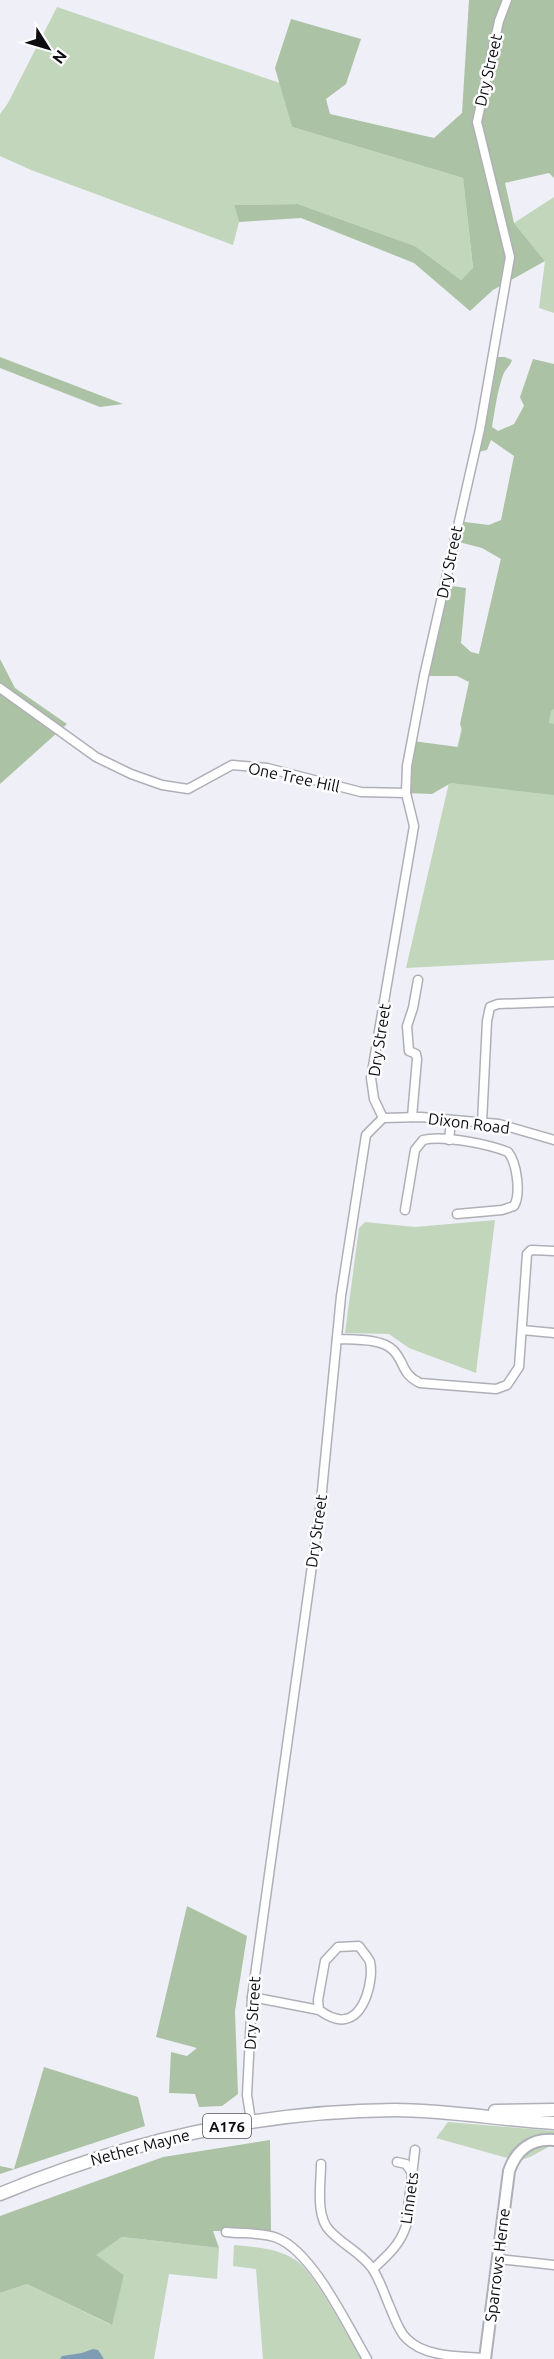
<svg xmlns="http://www.w3.org/2000/svg" width="554" height="2359" font-family="Ubuntu,sans-serif">
<rect width="100%" height="100%" fill="#efeff8"/>
<g fill="#c2d6bc">
<path d="M 57,7 L 280,83 L 292,127 L 463,178 L 473,269 L 461,280 L 415,246 L 298,204 L 234,205 L 239,222 L 233,245 L 31,170 L 0,156 L 0,114 L 8,103 Z"/>
<path d="M 554,197 L 554,313 L 539,308 L 545,261 L 514,223 Z"/>
<path d="M 509,524 L 554,537 L 554,960 L 406,968 Z"/>
<path d="M 495,1220 L 476,1373 L 409,1348 L 389,1334 L 345,1333 L 359,1228 L 365,1222 L 415,1227 Z"/>
<path d="M 448,2122 L 554,2131 L 554,2144 L 530,2157 L 518,2161 L 436,2138 Z"/>
<path d="M 122,2237 L 219,2248 L 217,2279 L 169,2274 L 154,2359 L 0,2359 L 0,2293 L 27,2284 L 111,2325 L 124,2275 L 95,2255 Z"/>
<path d="M 234,2245 C 255,2247 279,2248 297,2261 C 315,2274 348,2337 361,2359 L 263,2359 L 256,2269 L 233,2266 Z"/>
</g>
<g fill="#acc2a4">
<path d="M 469,0 L 554,0 L 554,178 L 549,173 L 505,183 L 514,223 L 545,261 L 493,290 L 470,311 L 414,263 L 301,218 L 239,222 L 234,205 L 298,204 L 415,246 L 461,280 L 473,268 L 463,178 L 292,127 L 275,68 L 291,19 L 361,39 L 346,84 L 326,99 L 330,114 L 434,138 L 462,113 Z"/>
<path d="M 0,357 L 123,404 L 100,407 L 0,368 Z"/>
<path d="M 493,357 L 505,357 L 512,360 C 510,367 505,369 503,375 C 497,392 495,410 492,427 L 498,431 L 514,424 L 524,406 L 520,397 L 533,359 L 554,364 L 554,709 L 551,711 L 549,723 L 554,724 L 554,795 L 451,783 L 432,794 L 406,793 L 413,741 L 458,747 L 462,730 L 460,724 L 469,682 L 457,676 L 424,676 L 445,585 L 466,588 L 461,643 L 471,652 L 479,654 L 501,559 L 482,548 L 455,541 L 457,521 L 489,525 L 501,520 L 514,456 L 491,440 L 487,450 L 473,453 Z"/>
<path d="M 0,659 L 15,688 L 67,724 L 0,784 Z"/>
<path d="M 187,1906 L 247,1936 L 235,2011 L 238,2094 L 222,2106 L 199,2107 L 195,2094 L 169,2093 L 171,2052 L 187,2056 L 197,2048 L 156,2037 Z"/>
<path d="M 44,2067 L 138,2097 L 145,2126 L 0,2174 L 0,2166 L 14,2169 Z"/>
<path d="M 270,2140 L 271,2231 L 213,2231 L 219,2248 L 122,2237 L 96,2255 L 124,2275 L 112,2325 L 27,2284 L 0,2293 L 0,2216 L 163,2157 Z"/>
</g>
<path fill="#7e9cb3" d="M 93,2349 L 98,2350 L 104,2359 L 60,2359 L 62,2356 L 82,2353 Z"/>
<g fill="none" stroke-linecap="round" stroke-linejoin="round">
<g stroke="#afafb7" stroke-width="11">
<g id="minor">
<path d="M 0,688 L 96,757 L 131,774 L 162,785 L 188,789 L 232,765 L 267,768 L 361,792 L 406,793"/>
<path d="M 412,1117 L 417,1059 L 416,1054 L 409,1051 L 407,1026 L 413,1008 L 418,980"/>
<path d="M 383,1118 L 421,1117 L 499,1124 L 554,1140"/>
<path d="M 482,1123 L 487,1021 L 490,1007 L 498,1004 L 554,1002"/>
<path d="M 449,1140 L 451,1120"/>
<path d="M 405,1210 L 415,1150 L 423,1140 C 443,1135 488,1144 508,1152 C 517,1163 521,1194 514,1206 L 502,1210 L 457,1214"/>
<path d="M 522,1330 L 554,1333"/>
<path d="M 337,1339 C 353,1340 381,1338 393,1350 C 405,1362 401,1374 420,1383 L 496,1389 L 507,1385 L 519,1367 L 527,1254 L 531,1250 L 554,1251"/>
<path d="M 252,1997 L 319,2010 L 318,2000 L 325,1961 L 338,1947 L 359,1946 C 362,1951 368,1957 370,1962 C 374,1979 365,2016 345,2019 C 336,2021 326,2015 319,2010"/>
<path d="M 251,2121 L 247,2095 L 252,1997 L 321,1501 L 341,1296 L 366,1135 L 383,1118 L 374,1099 L 371,1078 L 414,826 L 406,793 L 407,766 L 424,676 L 480,429 L 510,257 L 477,122 L 499,21 L 507,0"/>
<path d="M 397,2162 L 406,2164 L 412,2173"/>
<path d="M 321,2164 C 321,2184 315,2216 330,2231 C 343,2245 360,2252 372,2268 C 379,2278 384,2293 389,2305 C 394,2316 398,2330 406,2338 C 425,2358 460,2356 485,2358"/>
<path d="M 226,2232 C 242,2234 262,2232 277,2238 C 313,2252 347,2325 367,2359"/>
<path d="M 499,2259 L 554,2265"/>
<path d="M 373,2269 C 387,2256 400,2245 406,2226 L 415,2150"/>
</g>
</g>
<g stroke="#afafb7" stroke-width="14">
<path id="tertiary" d="M 485,2359 L 509,2171 C 516,2151 531,2138 554,2140"/>
</g>
<g stroke="#afafb7" stroke-width="15">
<g id="primary">
<path d="M 495,2111 L 554,2110"/>
<path d="M 0,2194 C 125,2142 259,2111 395,2110 C 448,2110 501,2120 554,2123"/>
</g>
</g>
<use href="#minor" stroke="#fff" stroke-width="8"/>
<use href="#tertiary" stroke="#fff" stroke-width="10"/>
<use href="#primary" stroke="#fff" stroke-width="12"/>
</g>
<g text-anchor="middle" dominant-baseline="central" stroke-width="5" stroke-linejoin="round" paint-order="stroke">
<rect fill="#fdfdff" stroke="#555457" stroke-width="1.5" x="203" y="2114" width="48" height="24" rx="4.5"/>
<g font-size="15" font-weight="bold" fill="#0d0c0f">
<text x="227" y="2126">A176</text>
</g>
<g font-size="16" fill="#0d0c0f" stroke="#fdfdff">
<text transform="translate(488 70) rotate(-77)">Dry Street</text>
<text transform="translate(449 562) rotate(-78)">Dry Street</text>
<text transform="translate(294 777) rotate(12)">One Tree Hill</text>
<text transform="translate(379 1040) rotate(-81)">Dry Street</text>
<text transform="translate(469 1123) rotate(7)">Dixon Road</text>
<text transform="translate(316 1531) rotate(-82)">Dry Street</text>
<text transform="translate(252 2013) rotate(-86)">Dry Street</text>
<text transform="translate(140 2147) rotate(-15)">Nether Mayne</text>
<text transform="translate(409 2198) rotate(-82)">Linnets</text>
<text transform="translate(497 2265) rotate(-83)">Sparrows Herne</text>
</g>
</g>
<g transform="translate(48 48) rotate(127)" stroke="#fdfdff" stroke-width="4.5" paint-order="stroke">
<path d="M0-4.5L10 22L0 15L-10 22Z" fill="#0d0c0f"/>
<text y="-9" font-size="16" font-weight="bold" text-anchor="middle" fill="#0d0c0f">N</text>
</g>
</svg>
